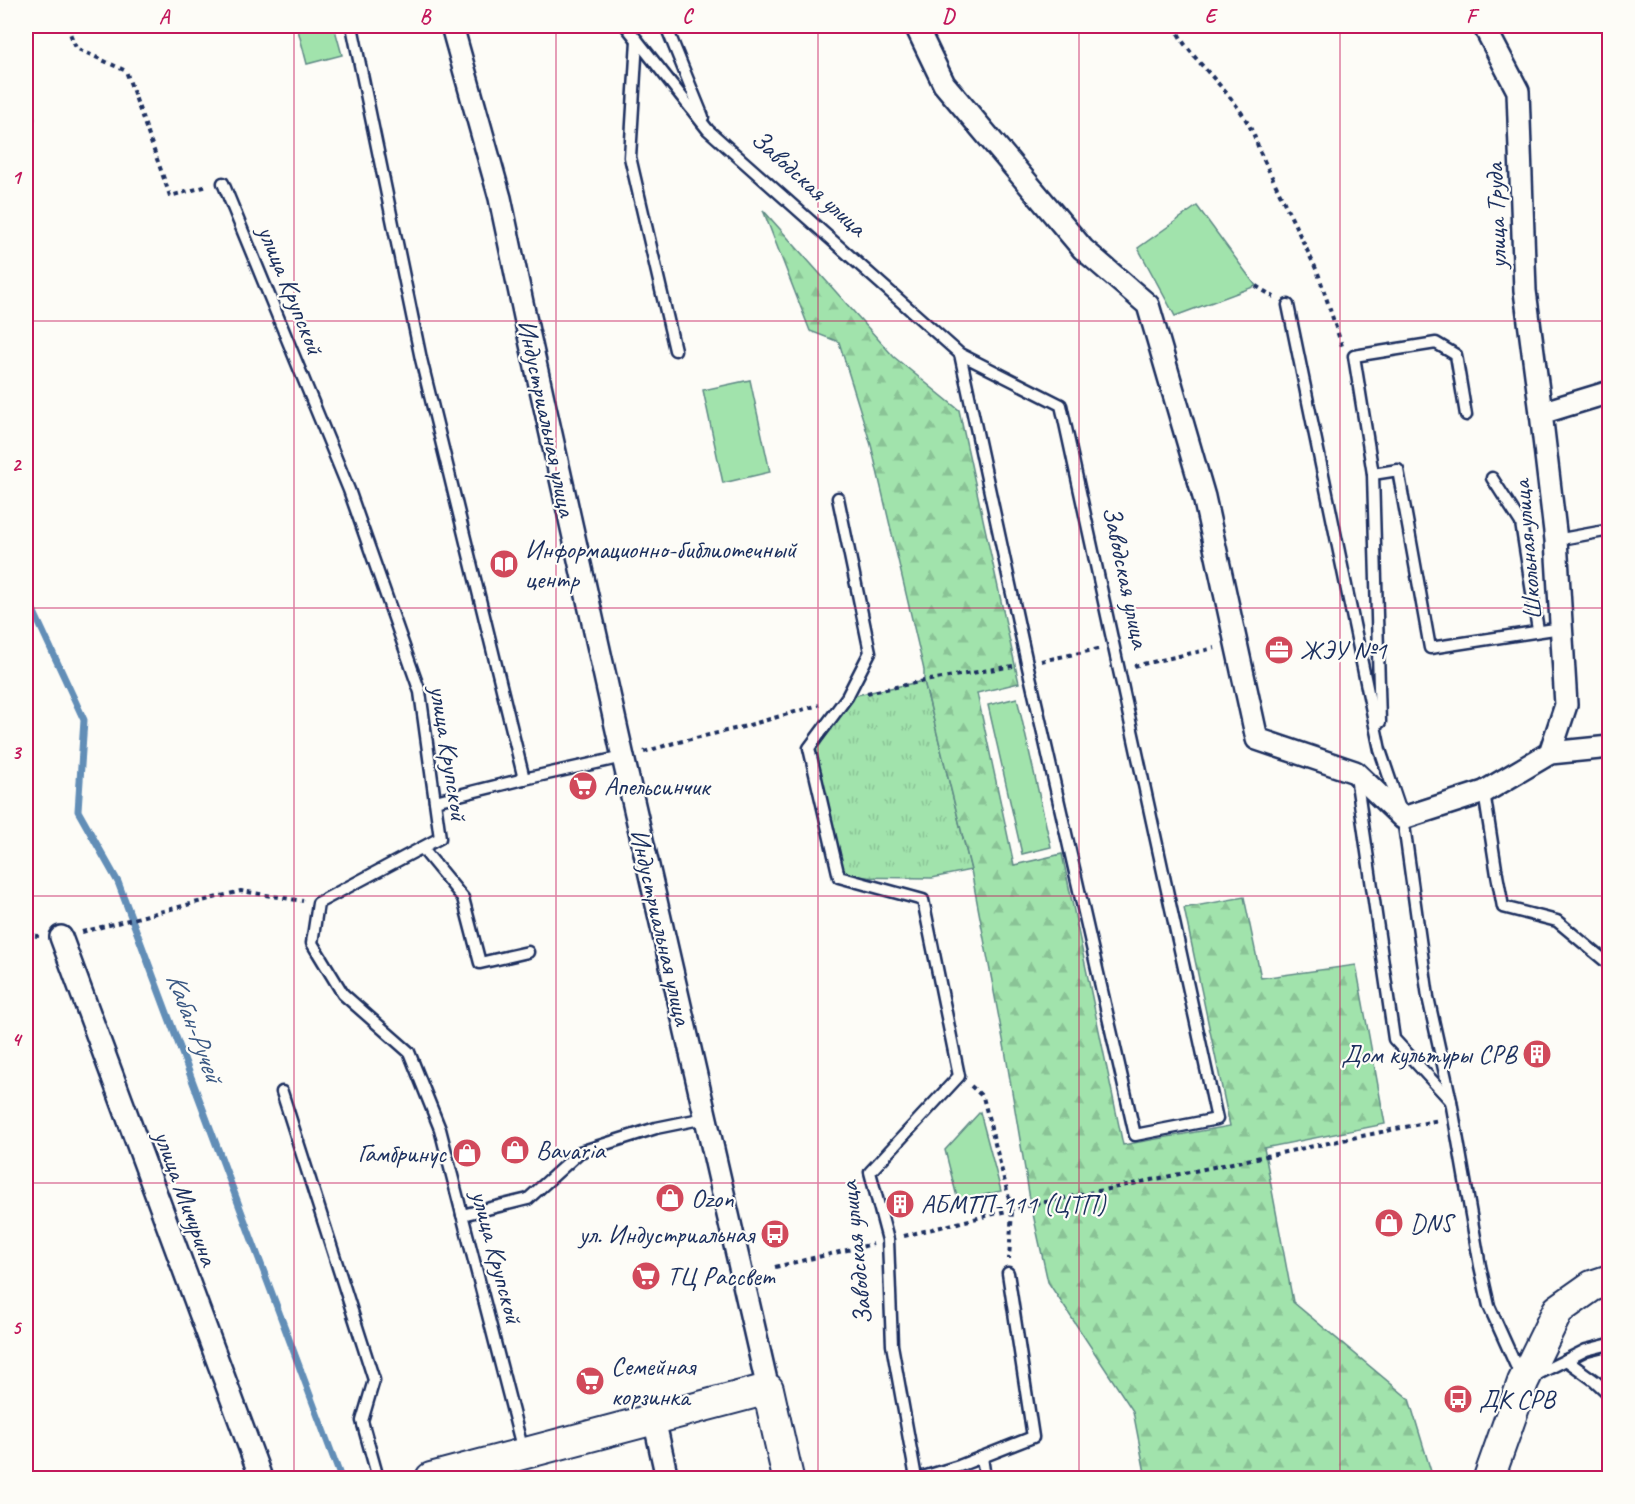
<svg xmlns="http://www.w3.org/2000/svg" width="1635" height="1504" font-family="Caveat,sans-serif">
<defs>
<pattern id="grass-tufts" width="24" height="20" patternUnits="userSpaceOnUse" patternTransform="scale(1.5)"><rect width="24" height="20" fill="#a1e3ac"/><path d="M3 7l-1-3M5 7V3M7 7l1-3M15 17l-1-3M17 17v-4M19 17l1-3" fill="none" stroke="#8ac396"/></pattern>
<pattern id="forest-firs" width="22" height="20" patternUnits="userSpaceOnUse" patternTransform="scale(1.5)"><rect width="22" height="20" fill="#a1e3ac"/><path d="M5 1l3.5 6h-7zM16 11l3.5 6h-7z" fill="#8ac396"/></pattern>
</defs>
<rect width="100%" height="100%" fill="#fdfcf7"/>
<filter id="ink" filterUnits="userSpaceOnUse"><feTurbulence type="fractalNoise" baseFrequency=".0167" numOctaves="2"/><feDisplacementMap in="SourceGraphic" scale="12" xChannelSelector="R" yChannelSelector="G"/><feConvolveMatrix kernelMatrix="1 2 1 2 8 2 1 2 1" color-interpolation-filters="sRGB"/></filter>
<g filter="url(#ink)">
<path fill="url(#grass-tufts)" stroke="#5e8985" stroke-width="1.5" d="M 924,681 L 971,870 L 932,878 L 839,877 L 809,748 L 847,697 Z"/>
<path fill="url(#forest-firs)" stroke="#5e8985" stroke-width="1.5" d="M 763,210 L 894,357 L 959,410 L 1019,683 L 977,693 L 1014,865 L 1062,854 L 1123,1145 L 1230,1126 L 1184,908 L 1244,897 L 1261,978 L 1356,965 L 1385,1124 L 1264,1148 L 1293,1302 L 1409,1399 L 1433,1478 L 1146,1478 L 1133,1411 L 1048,1282 L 1031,1205 L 1005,1050 L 971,870 L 924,681 L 924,670 L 871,445 L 839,342 L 810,331 Z"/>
<g fill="#a1e3ac" stroke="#5e8985" stroke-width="1.5">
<path d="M 297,26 L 334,26 L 342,55 L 307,64 Z"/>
<path d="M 1197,206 L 1256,286 L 1175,316 L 1138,248 Z"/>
<path d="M 750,380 L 770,472 L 723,483 L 703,390 Z"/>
<path d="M 1017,698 L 1051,847 L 1022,854 L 988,705 Z"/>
<path d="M 980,1112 L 1001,1191 L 958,1201 L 945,1150 Z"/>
</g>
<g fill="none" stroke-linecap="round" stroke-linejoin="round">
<g stroke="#628eb7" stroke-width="7">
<path d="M 26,114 L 32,119 L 26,136"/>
<path d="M 26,595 L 84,720 L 78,811 L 118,882 L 341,1478"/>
</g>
<g stroke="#1b2f5e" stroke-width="15">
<g id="lane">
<path d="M 352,26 L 421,359 L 524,779"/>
<path d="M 626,26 L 708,130 L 960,354 L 1061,405 L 1217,1119 L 1135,1135 L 1027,663 L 960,354"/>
<path d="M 666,26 L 703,117"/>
<path d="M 637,40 L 630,157 L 675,350"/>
<path d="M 223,183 L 349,490 L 420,692 L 440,838 L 318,903 L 312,943 L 343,994 L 409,1052 L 440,1129 L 523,1451"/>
<path d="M 1288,305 L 1380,750 L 1403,818 L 1428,997 L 1451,1101 L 1480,1266 L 1489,1306 L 1521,1377"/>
<path d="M 1373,474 L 1398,470 L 1430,648 L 1561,628"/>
<path d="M 1492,478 L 1521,523 L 1538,630"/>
<path d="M 838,498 L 870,652 L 847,697 L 809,748 L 839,877 L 923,900 L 959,1076 L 870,1172 L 888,1240 L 892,1345 L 916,1478"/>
<path d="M 1556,540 L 1610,530"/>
<path d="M 1380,722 L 1373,474 L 1354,356 L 1436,343 L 1456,355 L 1466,415"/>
<path d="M 1356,776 L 1394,1039 L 1451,1101"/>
<path d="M 1484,792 L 1497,875 L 1503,907 L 1557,921 L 1610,965"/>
<path d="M 435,801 L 524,779 L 623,757"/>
<path d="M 422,848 L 463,898 L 480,963 L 528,952"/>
<path d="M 282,1092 L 374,1380 L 362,1421 L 378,1478"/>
<path d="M 462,1215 L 528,1199 L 580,1152 L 656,1128 L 705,1118"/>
<path d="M 1566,1360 L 1595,1381 L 1610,1395"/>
<path d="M 1532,1377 L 1586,1350 L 1610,1344"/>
<path d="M 982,1457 L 1033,1437 L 1008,1273"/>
<path d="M 920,1478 L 959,1466 L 982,1457 L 985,1478"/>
</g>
</g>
<g stroke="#1b2f5e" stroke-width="26">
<g id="street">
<path d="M 452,26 L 500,198 L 528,331 L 623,757 L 768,1389"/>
<path d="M 916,26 L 944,84 L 1083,249 L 1148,305 L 1204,497 L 1257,739 L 1355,772 L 1403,818 L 1484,792 L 1550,753 L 1566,705 L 1556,540 L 1541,413 L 1610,392"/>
<path d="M 1484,26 L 1518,91 L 1525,291 L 1541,413"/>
<path d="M 1550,753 L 1610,747"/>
<path d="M 61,937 L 261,1478"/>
<path d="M 654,1419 L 667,1478"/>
</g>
</g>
<g stroke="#1b2f5e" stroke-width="34">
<g id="secondary">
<path d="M 431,1478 L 768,1389 L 788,1478"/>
<path d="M 1489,1478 L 1523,1382 L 1558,1310 L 1592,1286 L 1610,1280"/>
</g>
</g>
<g stroke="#1b2f5e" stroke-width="4" stroke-dasharray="4.5 4.5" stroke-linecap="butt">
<path d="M 67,26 L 76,48 L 126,71 L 170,196 L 208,186"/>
<path d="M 1174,26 C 1178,32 1181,40 1186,46 C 1211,79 1248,108 1259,150 L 1318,273 L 1342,346"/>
<path d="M 1256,286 L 1274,297"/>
<path d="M 1041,661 L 1098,649"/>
<path d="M 1134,666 L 1215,648"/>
<path d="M 867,693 L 924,681 L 1013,666"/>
<path d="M 644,752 L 674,743 L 739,728 L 819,705"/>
<path d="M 82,932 L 241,891 L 303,901"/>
<path d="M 26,935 L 39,936"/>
<path d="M 971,1086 L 983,1097 L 1012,1210 L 1009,1259"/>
<path d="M 904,1236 L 1031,1205 L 1439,1120"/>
<path d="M 775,1267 L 873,1244"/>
<path d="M 1602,1408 L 1610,1437"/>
</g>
<use href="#lane" stroke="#fdfcf7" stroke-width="10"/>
<use href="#street" stroke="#fdfcf7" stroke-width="21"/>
<use href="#secondary" stroke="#fdfcf7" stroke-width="30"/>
</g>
</g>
<path fill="none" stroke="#c2185b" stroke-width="1.5" stroke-opacity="0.55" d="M 294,26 L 294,1478M 556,26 L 556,1478M 818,26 L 818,1478M 1079,26 L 1079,1478M 1340,26 L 1340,1478M 26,321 L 1610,321M 26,608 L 1610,608M 26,896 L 1610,896M 26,1183 L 1610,1183"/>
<defs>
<g id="library-disc" transform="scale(1.5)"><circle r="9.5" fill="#d1495b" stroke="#fdfcf7"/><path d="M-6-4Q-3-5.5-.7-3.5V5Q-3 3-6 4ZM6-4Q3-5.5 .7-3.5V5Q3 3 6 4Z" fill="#fff"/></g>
<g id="office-disc" transform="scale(1.5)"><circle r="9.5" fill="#d1495b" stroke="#fdfcf7"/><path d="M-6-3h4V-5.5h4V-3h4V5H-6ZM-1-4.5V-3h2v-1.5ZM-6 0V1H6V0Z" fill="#fff"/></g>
<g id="supermarket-disc" transform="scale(1.5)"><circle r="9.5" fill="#d1495b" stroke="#fdfcf7"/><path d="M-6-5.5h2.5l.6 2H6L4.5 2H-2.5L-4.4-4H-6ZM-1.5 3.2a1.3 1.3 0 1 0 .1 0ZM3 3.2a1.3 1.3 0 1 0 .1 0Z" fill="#fff"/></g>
<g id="building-disc" transform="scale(1.5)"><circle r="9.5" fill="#d1495b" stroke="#fdfcf7"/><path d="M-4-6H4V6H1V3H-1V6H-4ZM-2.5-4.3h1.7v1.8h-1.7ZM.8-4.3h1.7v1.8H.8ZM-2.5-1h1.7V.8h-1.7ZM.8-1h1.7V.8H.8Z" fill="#fff"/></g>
<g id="shop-disc" transform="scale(1.5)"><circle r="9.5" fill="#d1495b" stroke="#fdfcf7"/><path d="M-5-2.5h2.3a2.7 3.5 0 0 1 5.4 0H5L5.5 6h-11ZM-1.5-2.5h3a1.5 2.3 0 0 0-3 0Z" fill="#fff"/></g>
<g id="bus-disc" transform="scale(1.5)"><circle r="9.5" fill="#d1495b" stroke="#fdfcf7"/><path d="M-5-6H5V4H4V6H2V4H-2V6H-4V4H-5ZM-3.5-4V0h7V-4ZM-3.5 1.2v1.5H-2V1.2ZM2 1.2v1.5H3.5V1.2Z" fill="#fff"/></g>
</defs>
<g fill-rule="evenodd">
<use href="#library-disc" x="504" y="564"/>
<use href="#office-disc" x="1279" y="650"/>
<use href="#supermarket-disc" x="583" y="786"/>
<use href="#building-disc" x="1537" y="1054"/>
<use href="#shop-disc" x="515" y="1150"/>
<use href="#shop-disc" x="467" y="1153"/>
<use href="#shop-disc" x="670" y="1198"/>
<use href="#building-disc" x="900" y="1204"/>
<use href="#shop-disc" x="1389" y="1223"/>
<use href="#bus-disc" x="775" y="1234"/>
<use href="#supermarket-disc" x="646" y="1276"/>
<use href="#supermarket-disc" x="590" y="1381"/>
<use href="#bus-disc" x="1458" y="1399"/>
</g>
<g text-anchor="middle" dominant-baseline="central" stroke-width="4.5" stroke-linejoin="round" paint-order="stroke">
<g font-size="26" fill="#1b2f5e" stroke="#fdfcf7">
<text transform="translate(809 183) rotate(42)">Заводская улица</text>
<text transform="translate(1496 216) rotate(-92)">улица Труда</text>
<text transform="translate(291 290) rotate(68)">улица Крупской</text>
<text transform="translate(547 418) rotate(78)">Индустриальная улица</text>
<text transform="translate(1527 550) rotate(-95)">Школьная улица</text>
<text transform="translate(1126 577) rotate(78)">Заводская улица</text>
<text transform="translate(449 753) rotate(81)">улица Крупской</text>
<text transform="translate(661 927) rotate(77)">Индустриальная улица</text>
<text transform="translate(186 1198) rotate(70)">улица Мичурина</text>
<text transform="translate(856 1253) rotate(-96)">Заводская улица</text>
<text transform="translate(497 1257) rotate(75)">улица Крупской</text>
</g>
<g font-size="26" fill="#1b2f5e" stroke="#fdfcf7" text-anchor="start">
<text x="525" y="549">Информационно-библиотечный<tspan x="525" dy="30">центр</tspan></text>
<text x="1300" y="650">ЖЭУ №1</text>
<text x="604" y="786">Апельсинчик</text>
<text x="1516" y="1054" text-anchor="end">Дом культуры СРВ</text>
<text x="536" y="1150">Bavaria</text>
<text x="446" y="1153" text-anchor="end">Гамбринус</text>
<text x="691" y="1198">Ozon</text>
<text x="921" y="1204">АБМТП-111 (ЦТП)</text>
<text x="1410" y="1223">DNS</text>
<text x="754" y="1234" text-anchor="end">ул. Индустриальная</text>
<text x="667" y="1276">ТЦ Рассвет</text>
<text x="611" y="1366">Семейная<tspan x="611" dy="30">корзинка</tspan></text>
<text x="1479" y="1399">ДК СРВ</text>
</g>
<g font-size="27" font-style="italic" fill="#395783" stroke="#fdfcf7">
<text transform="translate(195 1027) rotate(69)">Кабан-Ручей</text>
</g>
</g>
<rect width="1635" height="1504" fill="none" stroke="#fdfcf7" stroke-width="66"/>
<rect x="33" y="33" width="1569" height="1438" fill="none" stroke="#c2185b" stroke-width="2"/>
<g font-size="20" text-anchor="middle" font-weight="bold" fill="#c2185b">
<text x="164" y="23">A</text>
<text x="425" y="23">B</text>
<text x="687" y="23">C</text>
<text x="948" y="23">D</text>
<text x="1210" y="23">E</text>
<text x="1471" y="23">F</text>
<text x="16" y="184">1</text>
<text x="16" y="471">2</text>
<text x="16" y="759">3</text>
<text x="16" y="1046">4</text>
<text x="16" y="1334">5</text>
</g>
</svg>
